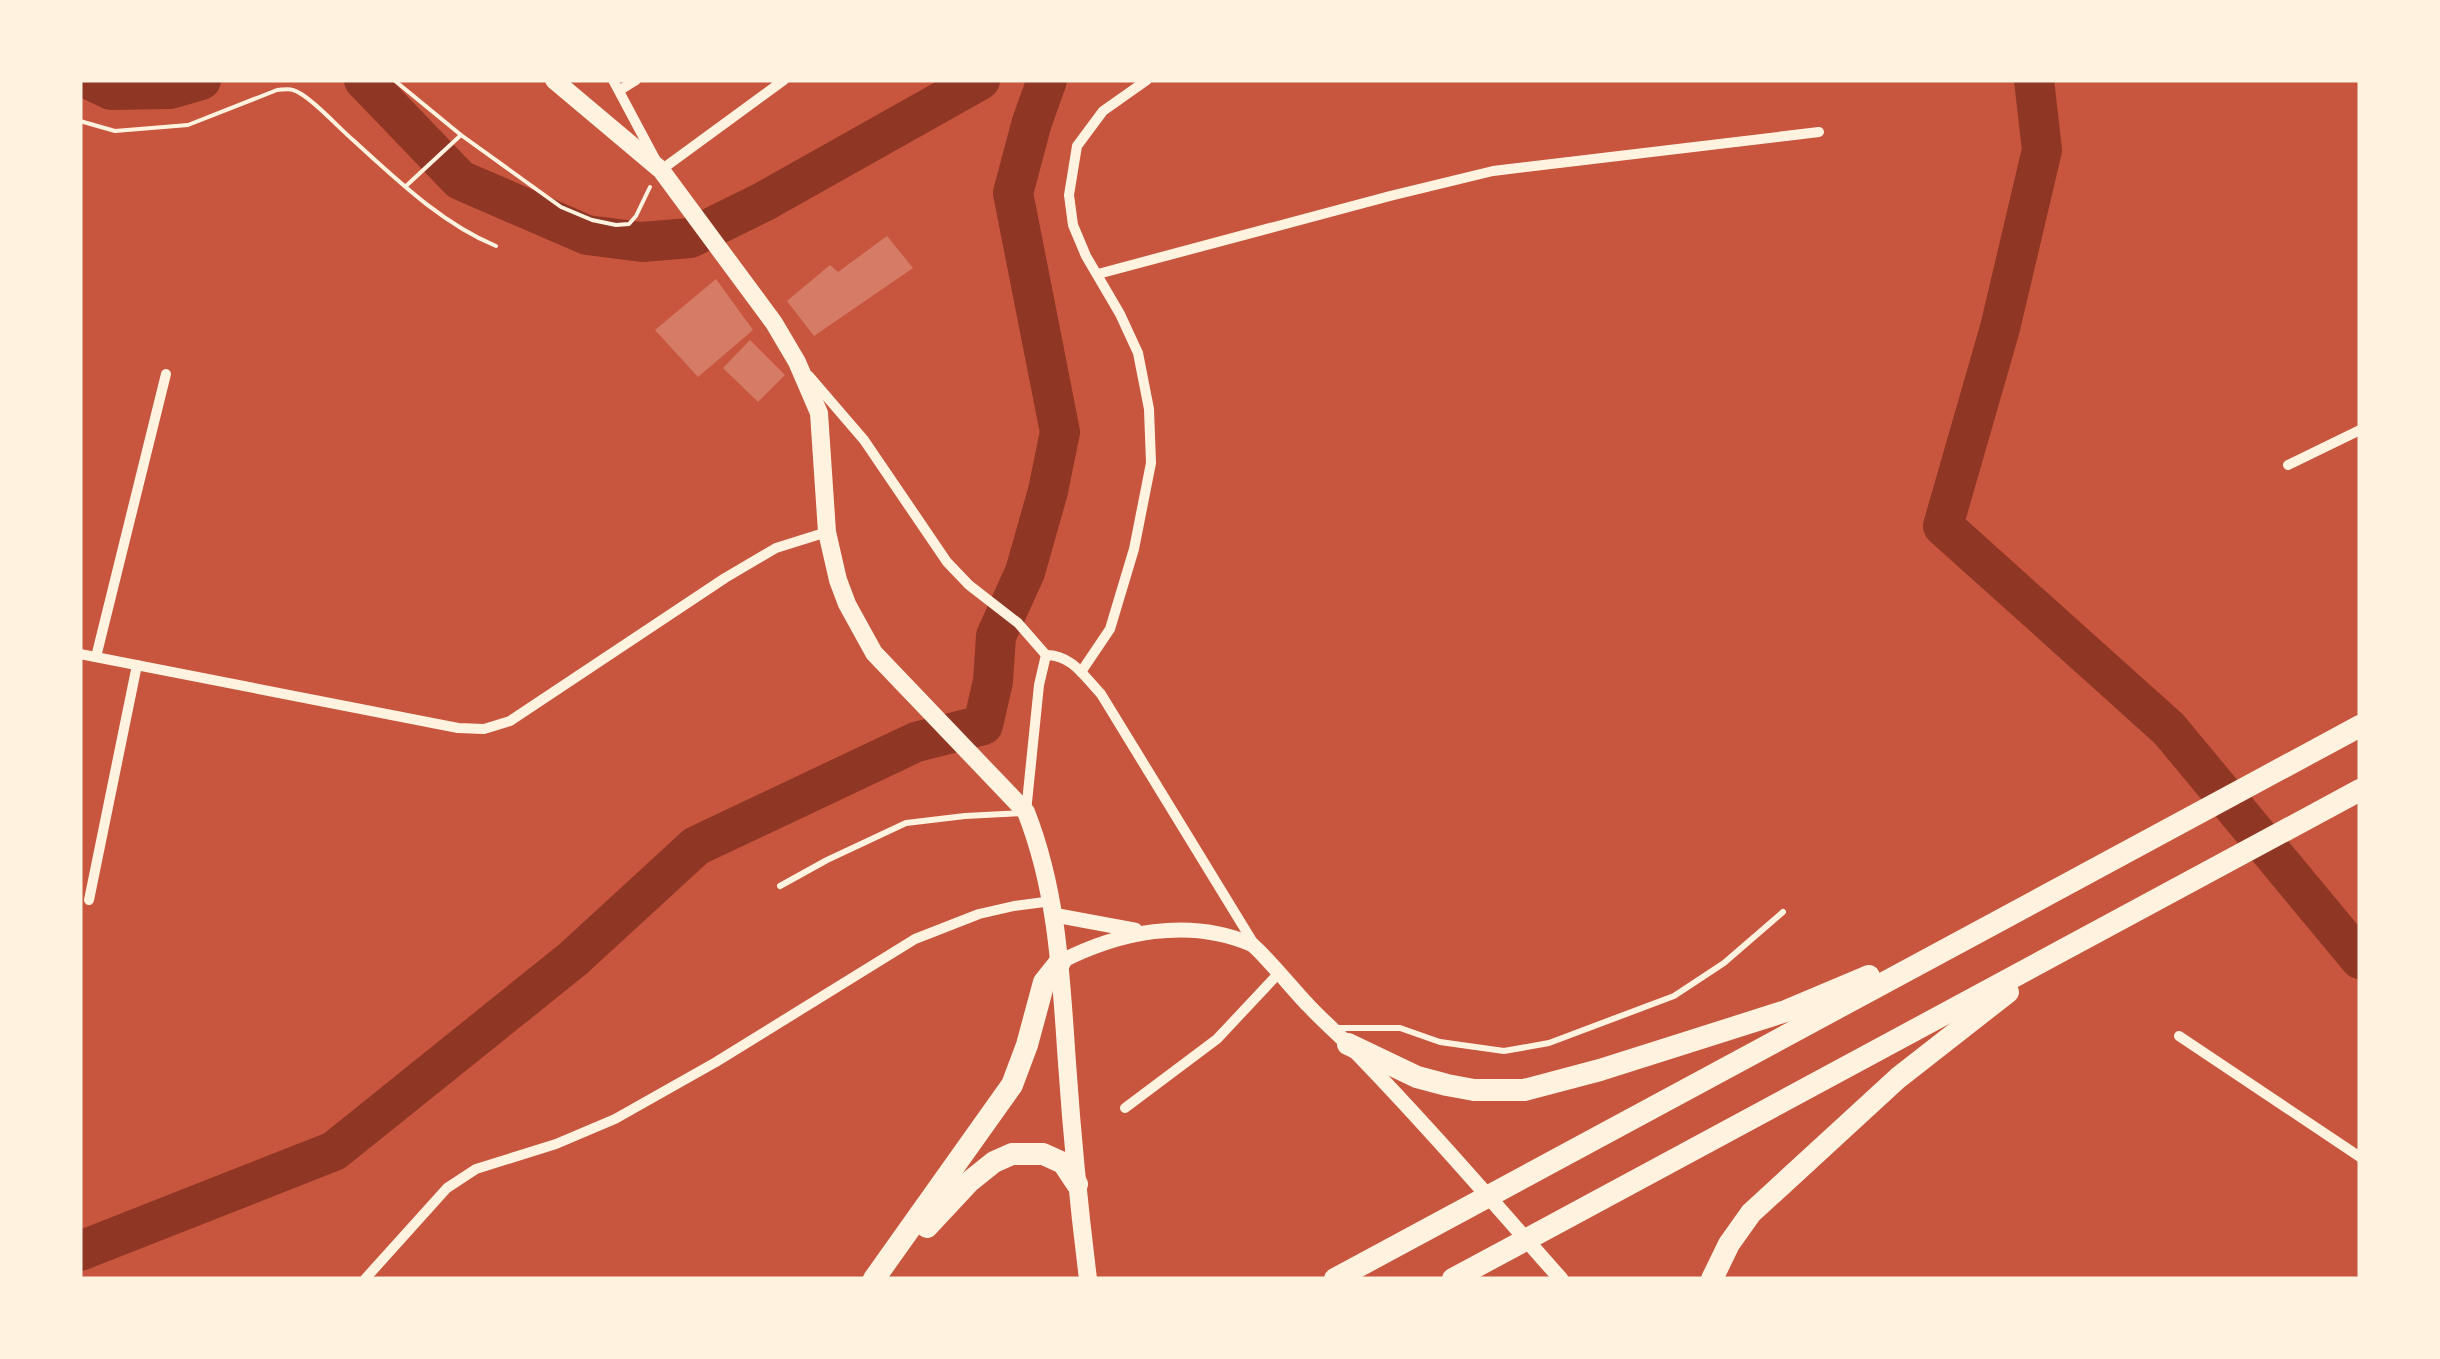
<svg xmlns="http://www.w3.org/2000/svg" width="2440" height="1359" font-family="Roboto,sans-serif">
<rect width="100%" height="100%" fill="#c8553d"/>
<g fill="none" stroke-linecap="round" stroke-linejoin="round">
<g stroke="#8f3625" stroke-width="40">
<path d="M 90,80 L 111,90 L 170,89 L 201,80"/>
<path d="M 364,80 L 460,180 L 587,235 L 642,242 L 690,238 L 763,202 L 980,80"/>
<path d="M 2034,80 L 2042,150 L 2000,328 L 1943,526 L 2169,729 L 2360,959"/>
<path d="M 80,1251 L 334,1151 L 573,959 L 696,846 L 916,742 L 983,725 L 993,681 L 996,636 L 1025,572 L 1048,491 L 1060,432 L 1013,193 L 1032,122 L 1047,80"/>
</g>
</g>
<g fill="#d67c66">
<path d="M 887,236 L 913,268 L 814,336 L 787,301 L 830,265 L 838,272 Z"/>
<path d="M 716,279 L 753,330 L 698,377 L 655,330 Z"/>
<path d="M 750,340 L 785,375 L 758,402 L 723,368 Z"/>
</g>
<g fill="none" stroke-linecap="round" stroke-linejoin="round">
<g stroke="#fff3e0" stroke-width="4">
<path d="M 394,80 L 461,135 L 561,207 L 592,220 L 616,225 L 629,224 L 636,216 L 650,187"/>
<path d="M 80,121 L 115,131 L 188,125 L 277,90 C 282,90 288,88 293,90 C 308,94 339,128 353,140 C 396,179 441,223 496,246"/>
<path d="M 406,186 L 461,135"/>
</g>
<g stroke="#fff3e0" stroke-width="6">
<path d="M 780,886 L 827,860 L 906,823 L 965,816 L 1023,813"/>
<path d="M 1336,1028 L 1400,1028 L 1440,1042 L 1504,1051 L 1549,1043 L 1674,996 L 1724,963 L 1783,912"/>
</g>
<g stroke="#fff3e0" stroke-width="10">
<path d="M 613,80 L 661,170 L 784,80"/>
<path d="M 620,90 L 636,80"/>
<path d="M 1098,274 L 1390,196 L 1493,171 L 1819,132"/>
<path d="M 809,376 L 864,440 L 947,562 L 969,585 L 1018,623 L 1046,655"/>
<path d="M 2288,465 L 2360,430"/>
<path d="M 80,654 L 458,728 L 484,729 L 510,721 L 725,578 L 776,548 L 827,532"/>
<path d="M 1046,655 C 1072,655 1084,676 1101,694 L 1254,944"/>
<path d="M 96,657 L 166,374"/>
<path d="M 1081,672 L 1110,629 L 1134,549 L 1151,463 L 1149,409 L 1138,353 L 1120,314 L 1086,256 L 1073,225 L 1069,195 L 1077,146 L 1103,111 L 1147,80"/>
<path d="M 1026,812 L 1039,685 L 1046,655"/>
<path d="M 89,900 L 137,665"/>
<path d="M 2179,1036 L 2360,1157"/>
<path d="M 1125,1108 L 1217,1039 L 1278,974"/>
<path d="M 365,1279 L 447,1188 L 476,1169 L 556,1144 L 615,1119 L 716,1062 L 915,939 L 979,914 L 1014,906 L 1052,901"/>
</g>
<g stroke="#fff3e0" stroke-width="15">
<path d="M 1054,915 L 1135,930"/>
<path d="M 1060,962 C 1118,932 1188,917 1251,944 C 1259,948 1297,994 1308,1005 C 1322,1020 1337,1033 1351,1047 C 1424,1122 1492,1201 1561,1279"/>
</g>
<path stroke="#fff3e0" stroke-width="18" d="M 554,80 L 661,170 L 774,323 L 797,362 L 819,413 L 827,532 L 838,580 L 847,604 L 874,653 L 1026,812 C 1058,893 1061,978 1067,1063 C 1072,1135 1079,1207 1088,1279"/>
<g stroke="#fff3e0" stroke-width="22">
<path d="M 1348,1044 L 1417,1077 L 1447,1085 L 1474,1090 L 1524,1090 L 1600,1070 L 1786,1011 L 1869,976"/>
<path d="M 927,1227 L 969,1182 L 994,1162 L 1012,1154 L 1043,1154 L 1052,1158 L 1063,1163 L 1077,1184"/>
<path d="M 874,1279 L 1012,1085 L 1027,1045 L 1044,982 L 1060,962"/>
<path d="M 1335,1279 L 2360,726"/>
<path d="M 1453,1279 L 2360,790"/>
<path d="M 1712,1279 L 1729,1244 L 1751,1213 L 1898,1078 L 2008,992"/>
</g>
</g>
<rect width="2440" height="1359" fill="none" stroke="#fff3e0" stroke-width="165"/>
</svg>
